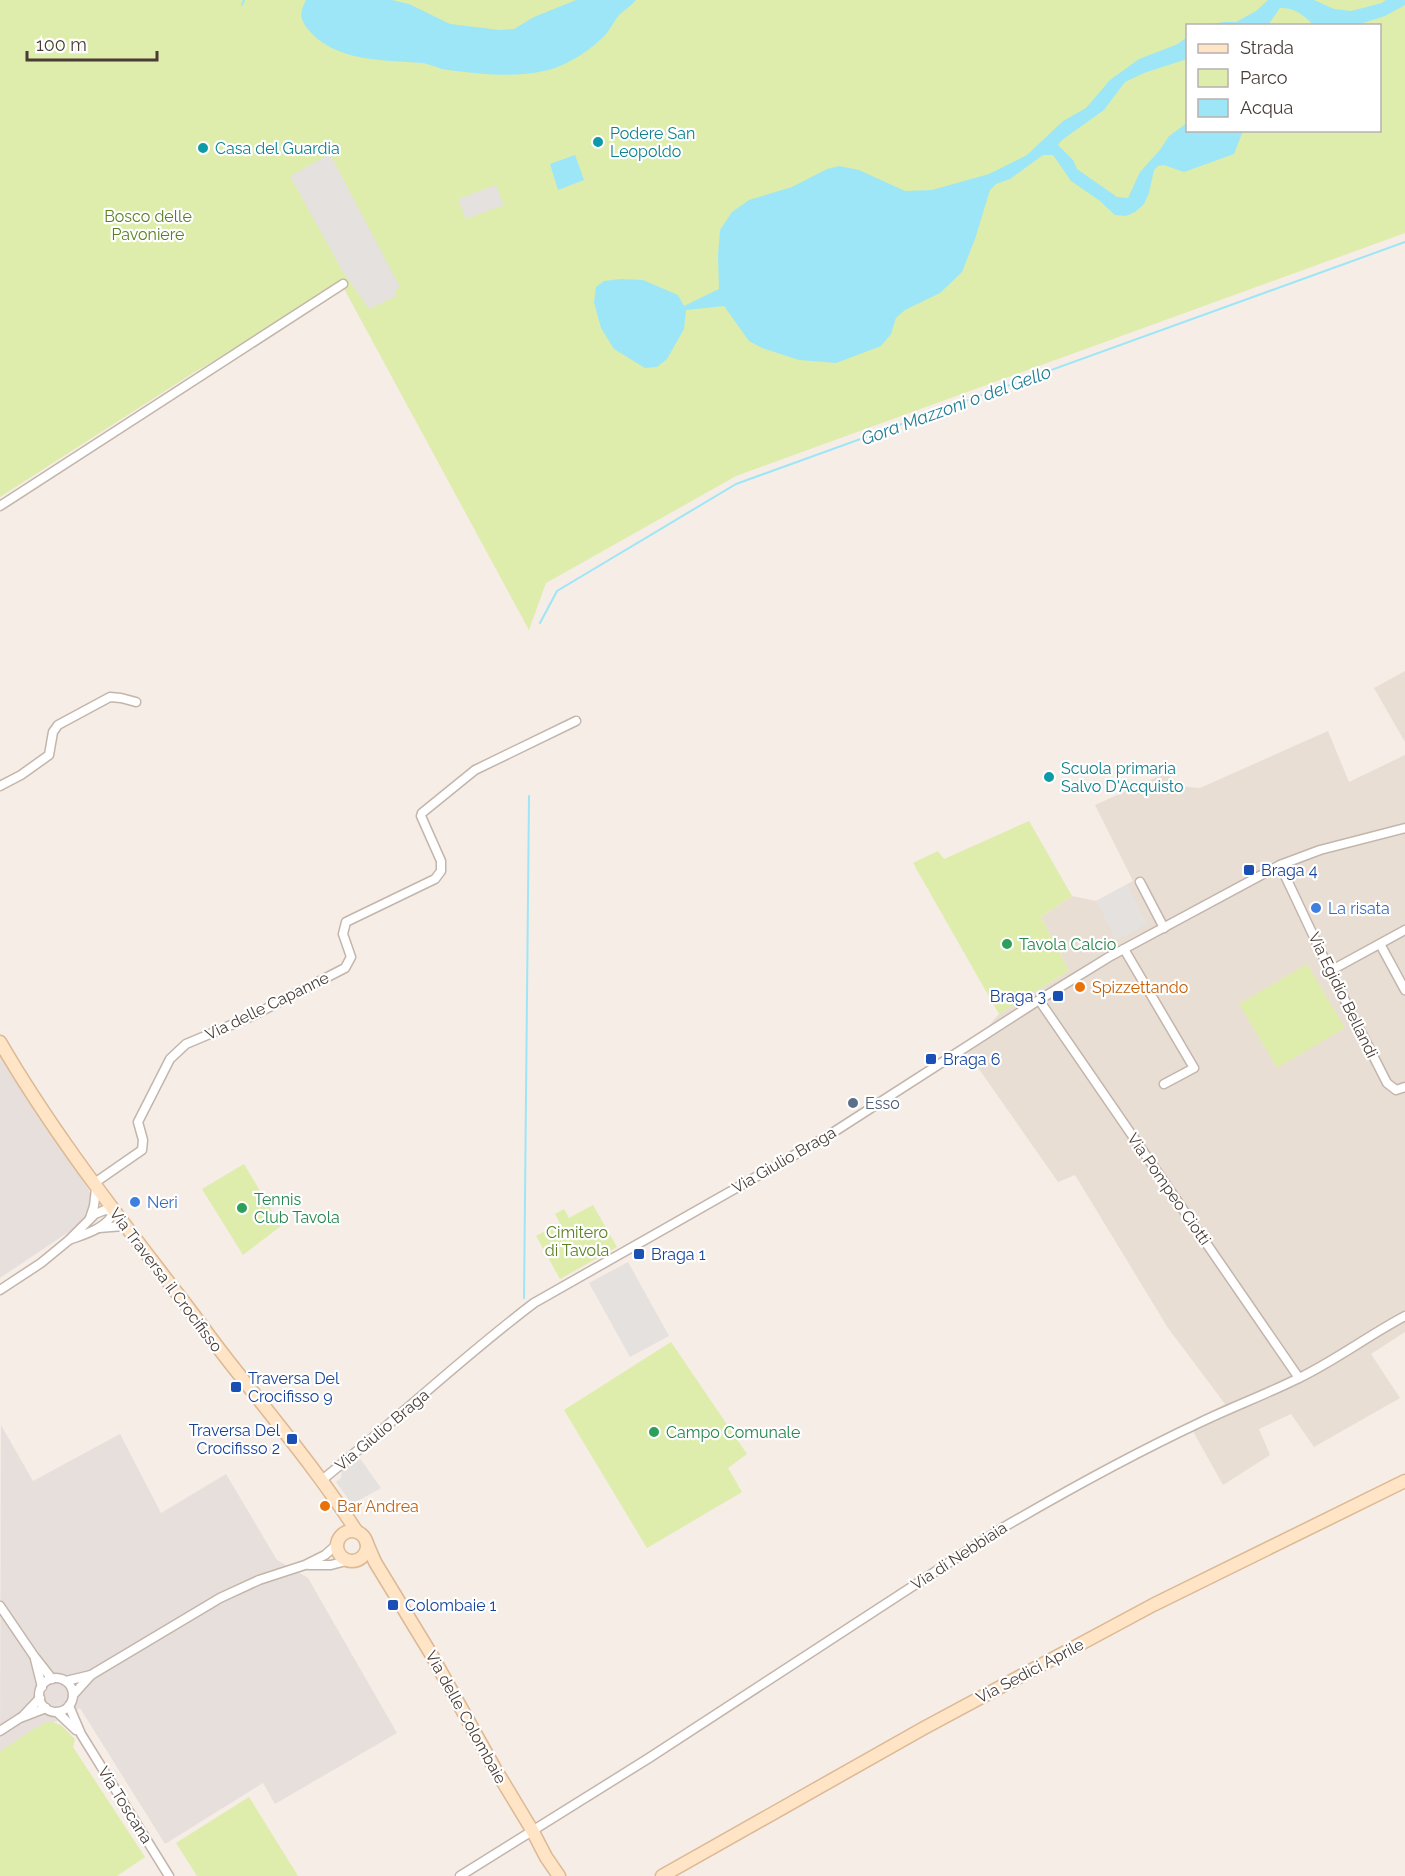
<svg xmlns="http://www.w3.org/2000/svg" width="1405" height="1876" font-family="Raleway,sans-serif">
<rect width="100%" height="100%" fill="#f5ede6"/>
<g fill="#e9ded4">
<path d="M 1405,671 L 1405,742 L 1374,688 Z"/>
<path d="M 1328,731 L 1349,782 L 1405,755 L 1405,1332 L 1371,1354 L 1400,1398 L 1314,1447 L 1291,1414 L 1259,1429 L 1270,1455 L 1223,1485 L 1189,1424 L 1225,1404 L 1168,1328 L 1075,1175 L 1058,1182 L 967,1052 L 999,1014 L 1069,971 L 1041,917 L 1072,896 L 1096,901 L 1133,881 L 1095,805 L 1168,772 L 1175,786 L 1200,788 Z"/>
</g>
<g fill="#e7dfdb">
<path d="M 0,1052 L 91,1194 L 91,1202 L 87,1216 L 82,1223 L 0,1278 Z"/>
<path d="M 1,1425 L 33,1481 L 120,1434 L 161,1513 L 226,1474 L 277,1560 L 308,1578 L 397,1733 L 275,1804 L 263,1783 L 165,1844 L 80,1708 L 0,1753 Z"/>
</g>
<g fill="#deedab" fill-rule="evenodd">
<path d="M 0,0 L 1405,0 L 1405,233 L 736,476 L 546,583 L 529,630 L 342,285 L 193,373 L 0,497 ZM 1188,26 L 1380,26 L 1380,130 L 1188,130 Z"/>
<path d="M 1029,821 L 1072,896 L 1041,917 L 1069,971 L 999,1014 L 913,863 L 938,851 L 944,859 Z"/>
<path d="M 1307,964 L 1345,1028 L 1277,1068 L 1239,1004 Z"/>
<path d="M 244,1164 L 281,1226 L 243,1255 L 202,1189 Z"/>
<path d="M 593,1205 L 617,1247 L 560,1279 L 536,1236 L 560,1223 L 555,1214 L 564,1209 L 569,1218 Z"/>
<path d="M 671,1342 L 747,1454 L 728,1468 L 742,1492 L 647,1548 L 564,1410 Z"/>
<path d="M 49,1721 L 61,1725 L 75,1739 L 73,1747 L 145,1857 L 117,1876 L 0,1876 L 0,1751 C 17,1741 31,1729 49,1721 Z"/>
<path d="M 249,1797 L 298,1876 L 197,1876 L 176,1843 Z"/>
</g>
<g fill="#e5e1df">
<path d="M 330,154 L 400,287 L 395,291 L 397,296 L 369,309 L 343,272 L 290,176 Z"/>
<path d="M 496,185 L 504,205 L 466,219 L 458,199 Z"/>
<path d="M 1127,885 L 1147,924 L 1116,940 L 1096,901 Z"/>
<path d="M 628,1262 L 669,1336 L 630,1357 L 589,1283 Z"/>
<path d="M 359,1457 L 381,1488 L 352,1504 L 336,1482 L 341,1478 L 342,1471 Z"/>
</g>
<g fill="#9de6f7">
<path d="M 306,0 L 392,0 L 409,4 L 450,24 L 500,30 L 514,29 L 534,17 L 576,0 L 636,0 C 631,6 624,10 619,15 C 614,21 611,28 606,34 C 590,51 567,66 544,71 C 513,78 479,74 448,70 C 439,69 431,64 422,63 C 384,60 333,62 307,28 C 299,17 300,12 306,0 Z"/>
<path d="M 1268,0 L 1314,0 L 1334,9 L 1351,11 L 1382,3 L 1386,0 L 1405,0 L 1405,5 L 1385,16 L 1357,25 L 1313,25 C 1303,14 1295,8 1280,8 L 1268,25 L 1205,25 L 1224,22 L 1236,22 L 1256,11 Z"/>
<path d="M 1187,37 L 1187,59 L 1144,73 L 1125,82 L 1104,110 L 1062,140 L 1058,145 L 1073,160 L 1077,169 L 1117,197 L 1128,198 L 1140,172 L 1160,150 L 1169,136 L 1187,123 L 1188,130 L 1243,131 L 1234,154 L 1184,172 L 1164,165 L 1158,166 L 1154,170 L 1149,193 L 1144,204 L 1135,212 L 1126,216 L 1115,215 L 1100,201 L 1071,181 L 1053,155 L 1043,155 L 1010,179 L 996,184 L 990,190 L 975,239 L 962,272 L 940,293 L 905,310 L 896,318 L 891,334 L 881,346 L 836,363 L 799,360 L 762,348 L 749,341 L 724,306 L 686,310 L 684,329 L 667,359 L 657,367 L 645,368 L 614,349 L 601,328 L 594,302 L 596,287 L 604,281 L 620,279 L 643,280 L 678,295 L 684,306 L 719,289 L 718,255 L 720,230 L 732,212 L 749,200 L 792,187 L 827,169 L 839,166 L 859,170 L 905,191 L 932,190 L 989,174 L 1027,155 L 1063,121 L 1086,108 L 1110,80 L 1139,59 L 1178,44 Z"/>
<path d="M 575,155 L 584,180 L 558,190 L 550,164 Z"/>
</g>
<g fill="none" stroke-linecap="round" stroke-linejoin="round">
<g stroke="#9de6f7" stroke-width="2">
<path d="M 242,5 L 244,0"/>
<path d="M 540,623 L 557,591 L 736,484 L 1405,242"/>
<path d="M 524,1298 L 529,796"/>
</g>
<g stroke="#c4b5ab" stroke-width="11">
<g id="street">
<path d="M 0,506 L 343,284"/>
<path d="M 0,786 L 21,775 L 49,755 L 53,732 L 58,725 L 110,697 L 121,698 L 136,702"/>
<path d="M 1280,865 L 1330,971 L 1387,1083 L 1396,1090 L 1405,1087"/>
<path d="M 1140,882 L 1164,928"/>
<path d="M 1380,944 L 1405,990"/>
<path d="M 1124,949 L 1194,1068 L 1164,1084"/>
<path d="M 1330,971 L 1405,930"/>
<path d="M 1039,1000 L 1299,1378"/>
<path d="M 93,1184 L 142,1150 L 143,1140 L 138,1122 L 170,1059 L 186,1044 L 250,1017 L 345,968 L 351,957 L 343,934 L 346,922 L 435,879 L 441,871 L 441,861 L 421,816 L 422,813 L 475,770 L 576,721"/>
<path d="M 90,1218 L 94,1206 L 96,1189"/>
<path d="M 99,1228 L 123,1226"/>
<path d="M 0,1290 L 41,1263 L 69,1240 L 95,1214 L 105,1210 L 114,1211 C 108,1228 85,1234 69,1240"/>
<path d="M 322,1480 C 394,1422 461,1358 534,1303 L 826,1137 L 1039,1000 L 1109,957 L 1280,865 L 1320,850 L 1405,828"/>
<path d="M 309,1565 L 331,1565 L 350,1560"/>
<path d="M 0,1606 L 34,1656 L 52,1679"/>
<path d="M 35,1659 L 42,1687"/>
<circle cx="56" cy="1695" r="17"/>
<path d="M 66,1681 L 91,1675"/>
<path d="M 73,1695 L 91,1675 L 220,1598 L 259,1580 L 305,1565 L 325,1555 L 334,1547 L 339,1538"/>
<path d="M 69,1706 L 81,1734 L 169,1876"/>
<path d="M 57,1712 L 76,1730"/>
<path d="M 23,1716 L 40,1698"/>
<path d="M 0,1731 L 20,1718 L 46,1708"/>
<path d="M 460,1876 L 649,1758 L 999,1530 C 1064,1492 1131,1455 1199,1423 C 1232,1407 1267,1394 1299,1378 C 1336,1360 1369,1335 1405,1316"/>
</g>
</g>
<g stroke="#dcb994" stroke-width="15">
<g id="secondary">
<path d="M 0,1042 C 51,1130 112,1208 173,1288 C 194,1314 213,1342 234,1368 C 276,1422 320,1474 357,1532"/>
<circle cx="352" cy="1546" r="15"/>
<path d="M 366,1541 L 375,1562 L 431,1654 L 494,1767 L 532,1830 L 546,1857 L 559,1876"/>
<path d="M 662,1876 L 924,1728 L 1153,1605 L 1405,1481"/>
</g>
</g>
<use href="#street" stroke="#fff" stroke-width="8"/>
<use href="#secondary" stroke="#ffe4c6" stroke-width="12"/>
</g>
<g fill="#0f9aa8" stroke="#fff" stroke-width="2">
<circle cx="598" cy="142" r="6"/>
<circle cx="203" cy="148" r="6"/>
<circle cx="1049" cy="777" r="6"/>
</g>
<g fill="#1a4fb4" stroke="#fff" stroke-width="2">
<rect x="1243" y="864" width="12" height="12" rx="3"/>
<rect x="1052" y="990" width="12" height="12" rx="3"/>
<rect x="925" y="1053" width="12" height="12" rx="3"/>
<rect x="633" y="1248" width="12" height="12" rx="3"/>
<rect x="230" y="1381" width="12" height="12" rx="3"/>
<rect x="286" y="1433" width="12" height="12" rx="3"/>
<rect x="387" y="1599" width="12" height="12" rx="3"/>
</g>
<g fill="#3f7fe0" stroke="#fff" stroke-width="2">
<circle cx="1316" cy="908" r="6"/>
<circle cx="135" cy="1202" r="6"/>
</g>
<g fill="#2e9e5b" stroke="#fff" stroke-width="2">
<circle cx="1007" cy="944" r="6"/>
<circle cx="242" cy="1208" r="6"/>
<circle cx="654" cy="1432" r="6"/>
</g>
<g fill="#e8710a" stroke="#fff" stroke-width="2">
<circle cx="1080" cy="987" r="6"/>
<circle cx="325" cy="1506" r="6"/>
</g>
<circle fill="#5c6f8a" stroke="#fff" stroke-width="2" cx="853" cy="1103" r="6"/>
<g text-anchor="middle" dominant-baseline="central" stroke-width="4.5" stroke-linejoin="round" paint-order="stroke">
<g font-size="16" fill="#0d838f" stroke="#fff" text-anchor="start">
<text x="610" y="133">Podere San<tspan x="610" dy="18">Leopoldo</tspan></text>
<text x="215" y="148">Casa del Guardia</text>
<text x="1061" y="768">Scuola primaria<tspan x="1061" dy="18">Salvo D'Acquisto</tspan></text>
</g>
<g font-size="16" fill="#5a8022" stroke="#fff">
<text x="148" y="216">Bosco delle<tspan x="148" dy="18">Pavoniere</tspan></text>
<text x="577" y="1232">Cimitero<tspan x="577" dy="18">di Tavola</tspan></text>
</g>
<g font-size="16" fill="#164399" stroke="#fff" text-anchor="start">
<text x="1261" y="870">Braga 4</text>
<text x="1046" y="996" text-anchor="end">Braga 3</text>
<text x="943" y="1059">Braga 6</text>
<text x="651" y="1254">Braga 1</text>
<text x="248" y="1378">Traversa Del<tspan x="248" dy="18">Crocifisso 9</tspan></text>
<text x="280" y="1430" text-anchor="end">Traversa Del<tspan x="280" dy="18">Crocifisso 2</tspan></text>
<text x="405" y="1605">Colombaie 1</text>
</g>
<g font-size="16" fill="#366cbe" stroke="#fff" text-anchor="start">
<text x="1328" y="908">La risata</text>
<text x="147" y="1202">Neri</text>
</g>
<g font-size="16" fill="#27864d" stroke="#fff" text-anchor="start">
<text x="1019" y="944">Tavola Calcio</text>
<text x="254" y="1199">Tennis<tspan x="254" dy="18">Club Tavola</tspan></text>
<text x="666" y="1432">Campo Comunale</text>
</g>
<g font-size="16" fill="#c56008" stroke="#fff" text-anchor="start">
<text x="1092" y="987">Spizzettando</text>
<text x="337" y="1506">Bar Andrea</text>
</g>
<g font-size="16" fill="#483c35" stroke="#fff">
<text transform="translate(1343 995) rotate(64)">Via Egidio Bellandi</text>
<text transform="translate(267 1006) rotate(-26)">Via delle Capanne</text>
<text transform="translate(784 1160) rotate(-30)">Via Giulio Braga</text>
<text transform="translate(1169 1189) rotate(55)">Via Pompeo Ciotti</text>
<text transform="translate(166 1280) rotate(53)">Via Traversa il Crocifisso</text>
<text transform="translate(382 1430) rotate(-40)">Via Giulio Braga</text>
<text transform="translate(959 1556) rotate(-33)">Via di Nebbiaia</text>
<text transform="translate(1030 1671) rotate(-28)">Via Sedici Aprile</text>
<text transform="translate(466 1717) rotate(61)">Via delle Colombaie</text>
<text transform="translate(125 1805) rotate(58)">Via Toscana</text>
</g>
<g font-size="16" fill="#4e5e75" stroke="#fff" text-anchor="start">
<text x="865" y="1103">Esso</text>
</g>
<g font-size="18" font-style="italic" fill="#1f7c93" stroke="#fff">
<text transform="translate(956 405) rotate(-20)">Gora Mazzoni o del Gello</text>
</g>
</g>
<rect x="1186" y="24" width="195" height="108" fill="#ffffff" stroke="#b6b1ae" stroke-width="1.5"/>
<rect x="1198" y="44" width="30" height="9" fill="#ffe4c6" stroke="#b6b1ae" stroke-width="1.5"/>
<text x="1240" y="54" font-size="18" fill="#483c35">Strada</text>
<rect x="1198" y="69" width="30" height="18" fill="#deedab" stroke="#b6b1ae" stroke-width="1.5"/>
<text x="1240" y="84" font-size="18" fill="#483c35">Parco</text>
<rect x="1198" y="99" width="30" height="18" fill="#9de6f7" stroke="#b6b1ae" stroke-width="1.5"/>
<text x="1240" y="114" font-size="18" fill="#483c35">Acqua</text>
<path d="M27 51v9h130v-9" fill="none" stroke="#483c35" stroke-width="3"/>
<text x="36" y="51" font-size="18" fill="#483c35" stroke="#ffffff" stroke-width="4.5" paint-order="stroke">100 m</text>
</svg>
